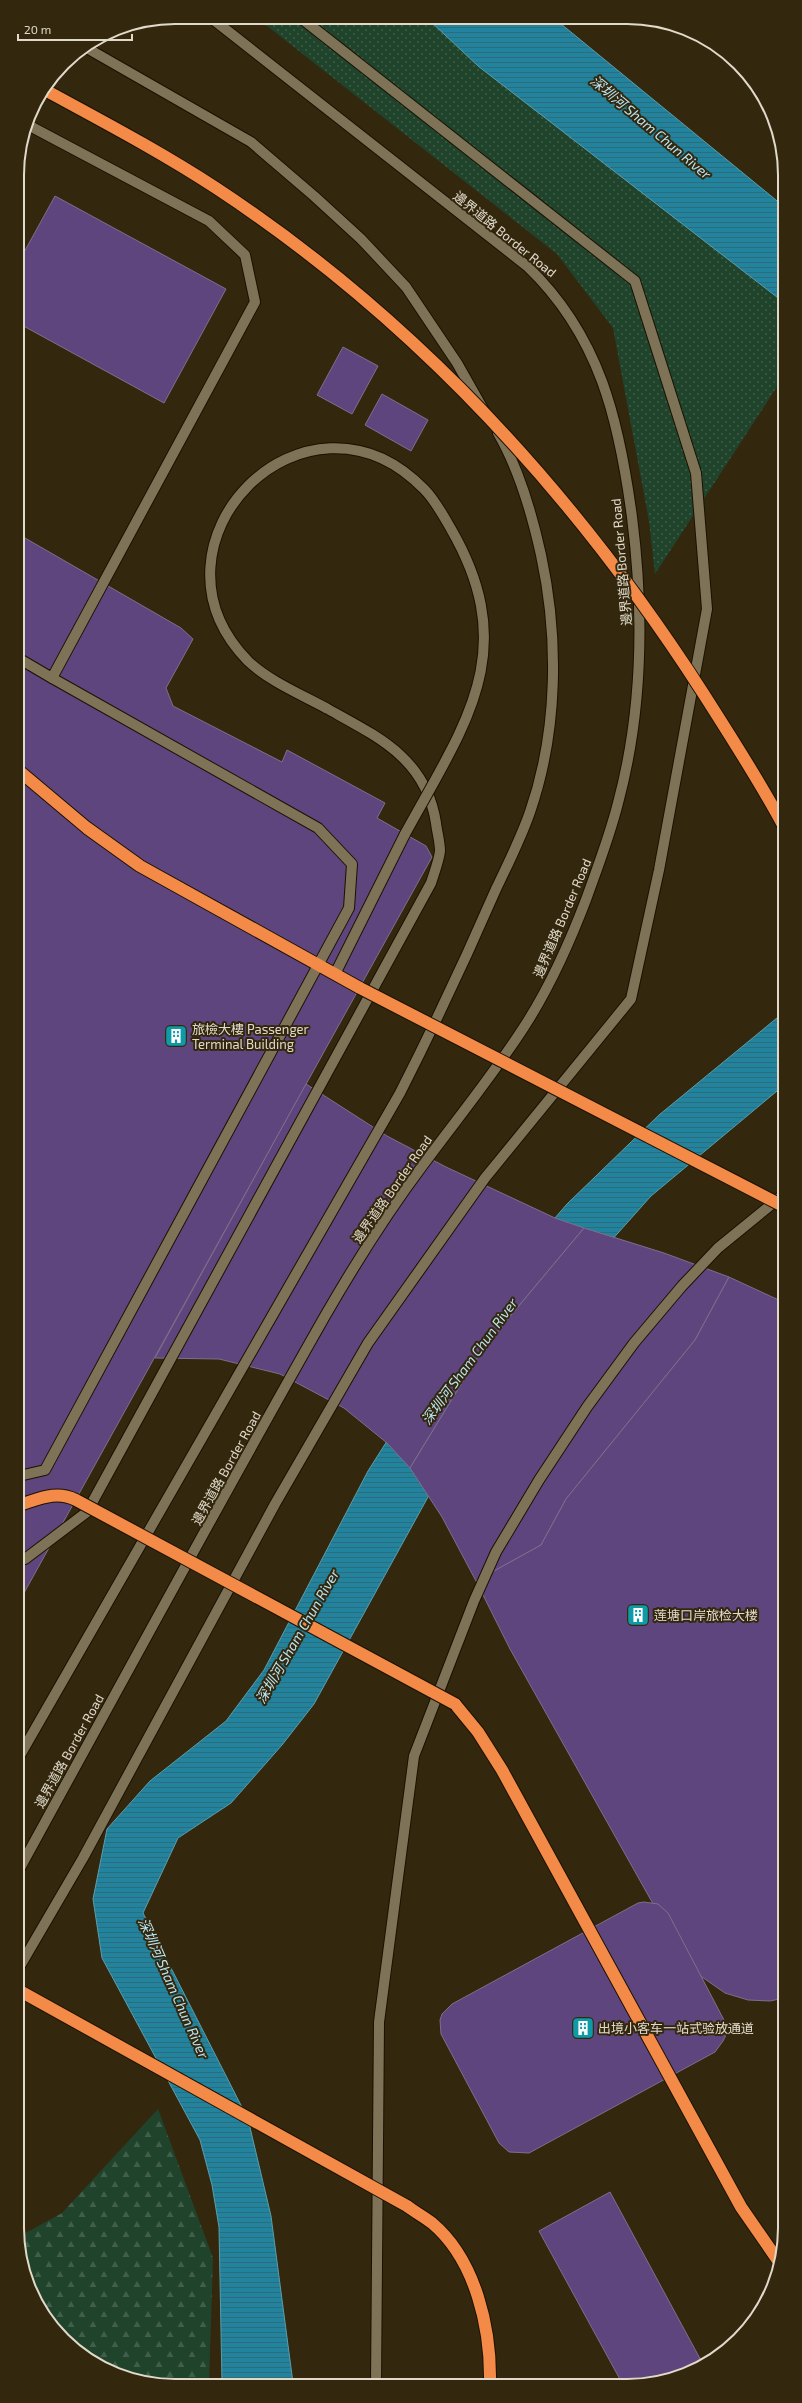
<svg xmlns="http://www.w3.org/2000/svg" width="802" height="2403" font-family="'Exo 2','Noto Sans SC',sans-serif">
<defs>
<pattern id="grass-dots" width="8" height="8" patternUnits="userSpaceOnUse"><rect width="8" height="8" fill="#20432c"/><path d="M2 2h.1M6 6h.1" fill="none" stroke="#405e49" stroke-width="1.8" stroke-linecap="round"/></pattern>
<pattern id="forest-firs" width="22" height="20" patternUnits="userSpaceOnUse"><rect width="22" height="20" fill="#20432c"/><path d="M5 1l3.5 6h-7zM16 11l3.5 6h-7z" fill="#405e49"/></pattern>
<pattern id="water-rules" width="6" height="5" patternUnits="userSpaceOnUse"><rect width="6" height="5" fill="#21839d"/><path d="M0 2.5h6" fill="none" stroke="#2d6c7b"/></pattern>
</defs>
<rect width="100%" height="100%" fill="#33280e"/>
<path fill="url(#grass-dots)" d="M 257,18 L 440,19 L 782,298 L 782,379 L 655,574 L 649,521 L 613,328 L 557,254 Z"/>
<path fill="url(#forest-firs)" d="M 158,2109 L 213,2258 L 209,2383 C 192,2383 159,2387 143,2382 C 75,2365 20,2309 20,2236 L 62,2213 Z"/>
<g fill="url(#water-rules)" stroke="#5b9dab">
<path d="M 428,19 L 555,19 L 782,205 L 782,301 L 478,66 Z"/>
<path d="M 783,1013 L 783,1086 L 651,1196 L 561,1297 L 476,1416 L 428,1497 L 314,1704 L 282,1745 L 231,1803 L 178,1838 L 143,1913 L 248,2119 L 271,2216 L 293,2383 L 222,2383 L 219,2227 L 212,2185 L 200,2140 L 102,1958 L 93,1899 L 107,1829 L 150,1781 L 226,1721 L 264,1670 L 368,1471 L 455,1334 L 567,1204 L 659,1115 Z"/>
</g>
<g fill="#5f457e" stroke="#7b708b">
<path d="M 55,196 L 226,289 L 164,403 L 18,323 L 17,265 Z"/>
<path d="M 343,347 L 378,366 L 352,414 L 317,395 Z"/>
<path d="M 382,394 L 428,420 L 411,451 L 365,425 Z"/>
<path d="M 18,534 L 181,628 L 193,639 L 166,688 L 173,706 L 282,762 L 287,750 L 385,803 L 377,818 L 426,846 L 432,857 L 19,1602 Z"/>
<path d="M 306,1084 L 387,1136 L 446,1167 L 555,1218 L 584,1228 L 482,1350 L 410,1468 L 387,1443 L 344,1408 L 280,1374 L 219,1359 L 155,1358 Z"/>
<path d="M 584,1228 L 664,1253 L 729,1277 L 695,1340 L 566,1499 L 541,1545 L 476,1581 L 442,1517 L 410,1468 L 482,1350 Z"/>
<path d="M 729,1277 L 783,1302 L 784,1998 L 770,2001 L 748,2000 L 725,1993 L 702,1977 L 684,1959 L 510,1649 L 476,1581 L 541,1545 L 566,1499 L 695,1340 Z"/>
<path d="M 644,1902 L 658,1904 L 668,1913 L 725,2022 L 726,2035 L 723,2041 L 715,2052 L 529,2153 L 509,2152 L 499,2143 L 441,2034 L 440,2020 L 442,2014 L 452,2004 L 638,1903 Z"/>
<path d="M 610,2192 L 704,2366 L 658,2383 L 622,2383 L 539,2231 Z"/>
</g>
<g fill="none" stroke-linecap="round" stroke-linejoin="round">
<g stroke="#1a1100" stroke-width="12">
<g id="minor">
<path d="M 85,47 L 251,142 L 314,196 L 361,239 L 406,287 L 457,363 L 483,409"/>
<path d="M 18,658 L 52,678 L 255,302 L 245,255 L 209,221 L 28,125"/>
<path d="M 335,974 L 405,834"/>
<path d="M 19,1476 L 45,1470 L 349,908 L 352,864 L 318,828 L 52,678"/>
<path d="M 19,1560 L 25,1559 L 87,1512 L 431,883 C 434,873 439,861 440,851 C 440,842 437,832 436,823 C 426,758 378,737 326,708"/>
<path d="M 19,1757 L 400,1093 C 434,1026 466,958 496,889 C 508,864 521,838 530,812 C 558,731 559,638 541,555 C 532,514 519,469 498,433"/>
<path d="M 20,1868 C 121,1684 221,1499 325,1316 C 355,1264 387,1213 423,1165 C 457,1119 493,1075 524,1027 C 550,987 570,942 587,897 C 598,866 610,835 618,803 C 643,710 644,612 632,517 C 619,420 600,336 527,266 L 210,17"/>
<path d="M 20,1966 L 83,1858 L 275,1504 L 368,1343 L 485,1178 L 631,999 L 659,870 L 707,609 L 696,473 L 635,281 L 301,18"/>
<path d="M 376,2383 L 379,2022 L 414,1756 L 474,1601 L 496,1552 L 539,1480 L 587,1407 L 634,1343 L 682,1286 L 718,1248 L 783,1195"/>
</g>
</g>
<g stroke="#1a1100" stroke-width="14">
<g id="highway">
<path d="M 18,770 L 87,828 L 140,866 L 360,988"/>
<path d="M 19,1505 C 39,1499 56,1490 76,1500"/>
<path d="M 455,1704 L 478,1732 L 502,1770 L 741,2207 L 779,2262"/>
<path d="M 407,2206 C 415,2212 424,2217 432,2223 C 476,2260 491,2329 490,2383"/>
</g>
</g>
<use href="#minor" stroke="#7f7357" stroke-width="10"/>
<use href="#highway" stroke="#f38a48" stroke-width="12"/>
<g stroke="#1a1100" stroke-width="12" stroke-linecap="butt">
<path id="minor-bridge" d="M 326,708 C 300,694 269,681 248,661 C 133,543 306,368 424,489 C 435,500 443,515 451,529 C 522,652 465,724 405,834"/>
</g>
<g stroke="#1a1100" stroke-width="14" stroke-linecap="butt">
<g id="highway-bridge">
<path d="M 45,90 C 102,121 161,152 216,188 C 415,319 575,494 703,693 C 731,737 759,780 783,825"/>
<path d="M 360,988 L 783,1206"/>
<path d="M 76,1500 L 455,1704"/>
<path d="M 20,1991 L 407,2206"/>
</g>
</g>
<use href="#minor-bridge" stroke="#7f7357" stroke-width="10"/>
<use href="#highway-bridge" stroke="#f38a48" stroke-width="12"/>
</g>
<defs>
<g id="building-square" transform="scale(1.15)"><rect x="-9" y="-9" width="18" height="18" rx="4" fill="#0f9aa8" stroke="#33280e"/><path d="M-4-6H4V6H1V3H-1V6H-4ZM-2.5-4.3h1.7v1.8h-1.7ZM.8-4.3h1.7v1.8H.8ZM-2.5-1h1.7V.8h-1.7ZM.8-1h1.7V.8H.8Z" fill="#fff"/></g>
</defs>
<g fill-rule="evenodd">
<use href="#building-square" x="176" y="1036"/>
<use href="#building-square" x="638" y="1615"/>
<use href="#building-square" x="583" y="2028"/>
</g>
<g text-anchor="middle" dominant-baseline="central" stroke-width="4" stroke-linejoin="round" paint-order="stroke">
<g font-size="13" fill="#e1dacb" stroke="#33280e">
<text transform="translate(505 234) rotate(39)">邊界道路 Border Road</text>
<text transform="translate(621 562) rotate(-95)">邊界道路 Border Road</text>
<text transform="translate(562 918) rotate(-67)">邊界道路 Border Road</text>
<text transform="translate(392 1189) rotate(-55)">邊界道路 Border Road</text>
<text transform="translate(226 1468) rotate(-61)">邊界道路 Border Road</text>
<text transform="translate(69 1751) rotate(-61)">邊界道路 Border Road</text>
</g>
<g font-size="13" fill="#e1dacb" stroke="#33280e" text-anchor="start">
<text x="192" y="1029">旅檢大樓 Passenger<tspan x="192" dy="15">Terminal Building</tspan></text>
<text x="654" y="1615">莲塘口岸旅检大楼</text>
<text x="598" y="2028">出境小客车一站式验放通道</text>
</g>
<g font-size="14" font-style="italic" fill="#bae6f5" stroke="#33280e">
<text transform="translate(651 127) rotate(40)">深圳河 Sham Chun River</text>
<text transform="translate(469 1361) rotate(-54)">深圳河 Sham Chun River</text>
<text transform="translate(297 1636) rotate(-60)">深圳河 Sham Chun River</text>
<text transform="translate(174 1988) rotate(66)">深圳河 Sham Chun River</text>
</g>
</g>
<path d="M0 0H802V2403H0ZM175 24H627A151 151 0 0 1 778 175V2228A151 151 0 0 1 627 2379H175A151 151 0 0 1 24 2228V175A151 151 0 0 1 175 24Z" fill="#33280e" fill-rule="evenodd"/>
<path fill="none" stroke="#e1dacb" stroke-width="2" d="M175 24H627A151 151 0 0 1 778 175V2228A151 151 0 0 1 627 2379H175A151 151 0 0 1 24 2228V175A151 151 0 0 1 175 24Z"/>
<path d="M18 34v6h114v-6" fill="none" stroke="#e1dacb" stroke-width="2"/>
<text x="24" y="34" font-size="12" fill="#e1dacb" stroke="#33280e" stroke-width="3" paint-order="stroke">20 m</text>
</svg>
